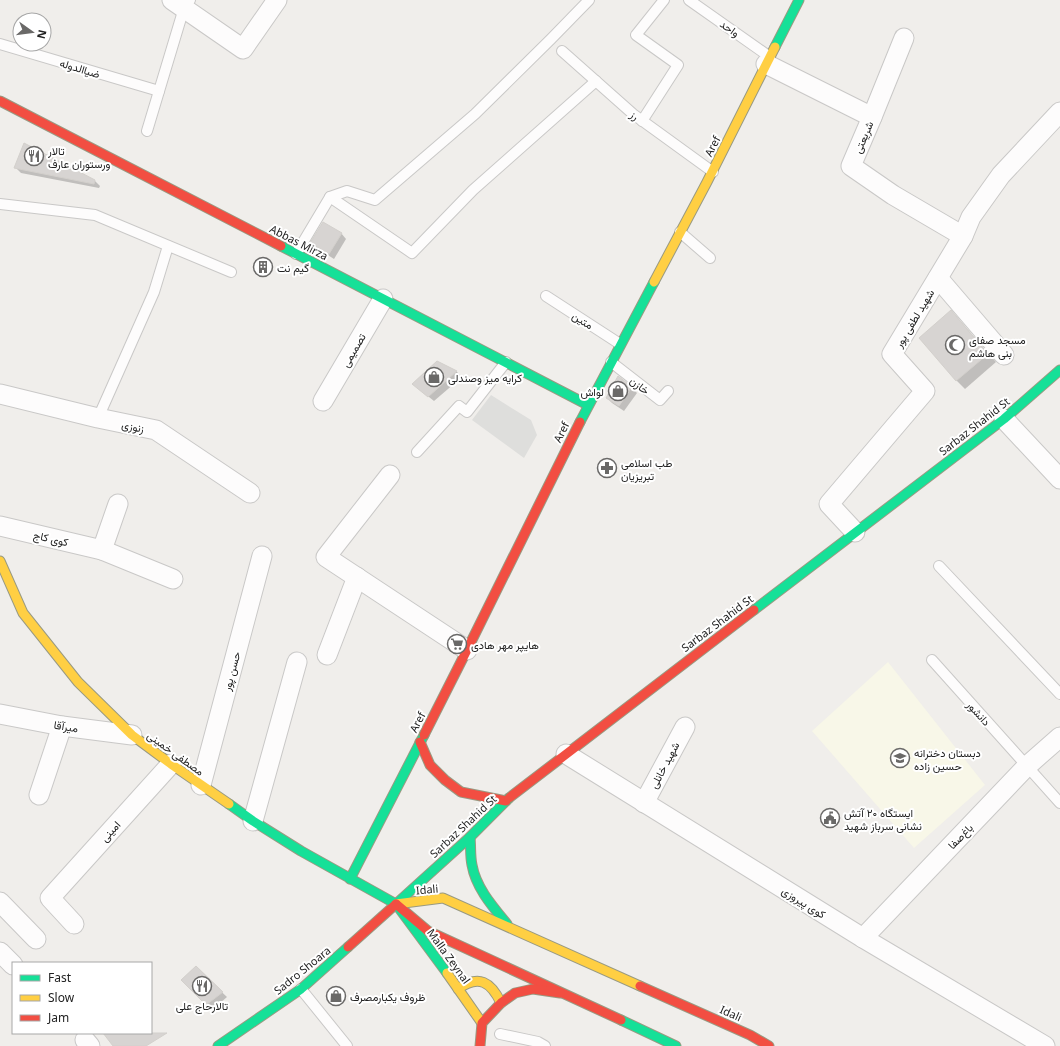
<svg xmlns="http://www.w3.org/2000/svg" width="1060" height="1046" font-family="'Noto Sans',Vazirmatn,sans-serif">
<rect width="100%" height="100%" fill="#f0eeeb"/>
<path fill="#f8f7e8" d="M 888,662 L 985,785 L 914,848 L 812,731 Z"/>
<path fill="#dededc" d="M 491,395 L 531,420 L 537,435 L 524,458 L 472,420 Z"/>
<g fill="#0003">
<path d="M 16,168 L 95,181 L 100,186 L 99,188 L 21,173 Z"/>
<path d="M 341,233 L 346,239 L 334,259 L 317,248 L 311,243 Z"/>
<path d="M 951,311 L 996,362 L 965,389 L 957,381 L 920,338 Z"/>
<path d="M 437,362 L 457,372 L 462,377 L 434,401 L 419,389 Z"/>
<path d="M 631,387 L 637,393 L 624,411 L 612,403 L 607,398 Z"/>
<path d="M 196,968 L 227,997 L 212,1010 L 182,980 Z"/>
</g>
<g fill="#d7d4d2" stroke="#d3d0cc">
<path d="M 24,143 L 95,180 L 94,184 L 14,168 Z"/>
<path d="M 323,222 L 342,233 L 329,254 L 310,243 Z"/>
<path d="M 951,310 L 988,354 L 956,381 L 919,338 Z"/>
<path d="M 437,361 L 457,371 L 428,397 L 412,384 Z"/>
<path d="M 618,376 L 632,387 L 619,406 L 606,398 Z"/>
<path d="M 196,966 L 223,992 L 206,1005 L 181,980 Z"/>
<path d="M 103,1033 L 167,1033 L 146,1046 L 113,1046 Z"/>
</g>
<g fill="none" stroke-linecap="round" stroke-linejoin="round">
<g stroke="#c9c8c7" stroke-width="12">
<g id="lane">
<path d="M 689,0 L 770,57"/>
<path d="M 0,44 L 159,91"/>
<path d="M 562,51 L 633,114 L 713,172"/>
<path d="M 642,121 L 678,65 L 636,35 L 664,0"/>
<path d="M 147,131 L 184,8 L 190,0"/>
<path d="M 330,197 L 412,253 L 473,190 L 596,81"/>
<path d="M 0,204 L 95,215 L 231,272"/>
<path d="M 680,232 L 710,258"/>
<path d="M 296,254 L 330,197 L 347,191 L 375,200 L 475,114 L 551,39 L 589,0"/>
<path d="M 546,296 L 620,344"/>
<path d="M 611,362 L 660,400 L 668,391"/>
<path d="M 98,418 L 154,292 L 168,246"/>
<path d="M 417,452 L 459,406 L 467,412 L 506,362"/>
<path d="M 939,566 L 1060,694"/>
<path d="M 932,660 L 1060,803"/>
<path d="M 301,989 L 347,1046"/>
<path d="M 500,1034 L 538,1042 L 545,1046"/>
</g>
</g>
<g stroke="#c9c8c7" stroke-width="21">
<g id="street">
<path d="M 172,0 L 243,49 L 277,0"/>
<path d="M 766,64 L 872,117 L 851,166 L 893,195 L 963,236"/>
<path d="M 872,117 L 904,38"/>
<path d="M 938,278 L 1004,355"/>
<path d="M 0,394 L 98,418 L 156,430 L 250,493"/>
<path d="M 323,401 L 383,299"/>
<path d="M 1004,419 L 1060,479"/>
<path d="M 390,475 L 326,557 L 467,650"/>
<path d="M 0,526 L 102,550 L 118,504"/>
<path d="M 855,532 L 829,504 L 925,391 L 892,354 L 963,236 L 971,217 L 1001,175 L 1060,112"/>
<path d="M 102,550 L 173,579"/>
<path d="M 327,655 L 357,577"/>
<path d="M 0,714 L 62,726 L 132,735"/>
<path d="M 566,754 L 863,938 L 1045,1046"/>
<path d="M 201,785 L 262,556"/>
<path d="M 39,795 L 62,726"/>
<path d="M 644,803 L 685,727"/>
<path d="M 253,821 L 297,662"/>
<path d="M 0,902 L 36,939"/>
<path d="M 74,924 L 50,898 L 171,764"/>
<path d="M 863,938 L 1027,766 L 1060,737"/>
<path d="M 0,952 L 13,965"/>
<path d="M 85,1040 L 90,1046"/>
</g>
</g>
<g stroke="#999a82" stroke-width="11">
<g id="fast">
<path d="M 775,47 L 799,0"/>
<path d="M 281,246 L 588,405"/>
<path d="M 580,422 L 654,282"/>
<path d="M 754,610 L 1004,419 L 1060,370"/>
<path d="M 229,804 L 253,821 L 301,851 L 396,904 L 447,973"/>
<path d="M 470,837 C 471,846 470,856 472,865 C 476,888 493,907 507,924"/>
<path d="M 350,879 L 424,735"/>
<path d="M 396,904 L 470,837 L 509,798"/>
<path d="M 621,1020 L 676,1046"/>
<path d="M 218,1046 L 301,989 L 348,947"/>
</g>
</g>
<g stroke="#999a82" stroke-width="11">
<g id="slow">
<path d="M 654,282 L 707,182 L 775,47"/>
<path d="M 0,561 L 23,613 L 78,682 L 132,735 L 171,764 L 229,804"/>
<path d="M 396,904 L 443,898 L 640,986"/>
<path d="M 447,973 L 482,1023"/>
<path d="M 458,989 C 479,974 491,982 501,1003"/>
</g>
</g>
<g stroke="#999a82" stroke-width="11">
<g id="jam">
<path d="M 0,101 L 281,246"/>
<path d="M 424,735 L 467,650 L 580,422"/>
<path d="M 420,742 L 430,765 L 445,780 L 461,792 L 506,801"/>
<path d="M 509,798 L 754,610"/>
<path d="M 396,904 L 428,931 L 621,1020"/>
<path d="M 348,947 L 396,904"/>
<path d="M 640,986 L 750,1035 L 769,1046"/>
<path d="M 480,1046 L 482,1023 L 501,1003 L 515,993 L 533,989 L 560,993"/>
</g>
</g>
<use href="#lane" stroke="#fdfcfc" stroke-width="10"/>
<use href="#street" stroke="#fdfcfc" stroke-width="19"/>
<use href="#fast" stroke="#16e098" stroke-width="9"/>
<use href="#slow" stroke="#ffcf43" stroke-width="9"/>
<use href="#jam" stroke="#f24e42" stroke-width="9"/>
</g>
<defs>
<g id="restaurant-ring" transform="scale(1)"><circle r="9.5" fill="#fff" stroke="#6a6968" stroke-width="1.5"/><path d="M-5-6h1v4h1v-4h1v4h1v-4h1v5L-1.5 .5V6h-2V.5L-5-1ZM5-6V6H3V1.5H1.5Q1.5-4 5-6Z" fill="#6a6968"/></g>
<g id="building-ring" transform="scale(1)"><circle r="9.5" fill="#fff" stroke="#6a6968" stroke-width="1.5"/><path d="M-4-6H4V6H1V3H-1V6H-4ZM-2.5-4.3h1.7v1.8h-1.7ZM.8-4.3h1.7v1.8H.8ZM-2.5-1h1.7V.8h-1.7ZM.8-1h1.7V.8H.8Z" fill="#6a6968"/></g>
<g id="mosque-ring" transform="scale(1)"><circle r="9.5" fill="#fff" stroke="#6a6968" stroke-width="1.5"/><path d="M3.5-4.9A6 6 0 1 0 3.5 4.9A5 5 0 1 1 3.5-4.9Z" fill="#6a6968"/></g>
<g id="shop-ring" transform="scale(1)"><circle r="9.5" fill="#fff" stroke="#6a6968" stroke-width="1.5"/><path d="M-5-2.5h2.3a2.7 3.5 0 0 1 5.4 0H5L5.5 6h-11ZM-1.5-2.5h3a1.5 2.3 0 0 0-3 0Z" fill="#6a6968"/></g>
<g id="pharmacy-ring" transform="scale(1)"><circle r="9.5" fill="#fff" stroke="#6a6968" stroke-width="1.5"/><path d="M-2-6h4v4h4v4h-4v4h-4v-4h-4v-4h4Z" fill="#6a6968"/></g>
<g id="supermarket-ring" transform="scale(1)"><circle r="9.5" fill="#fff" stroke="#6a6968" stroke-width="1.5"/><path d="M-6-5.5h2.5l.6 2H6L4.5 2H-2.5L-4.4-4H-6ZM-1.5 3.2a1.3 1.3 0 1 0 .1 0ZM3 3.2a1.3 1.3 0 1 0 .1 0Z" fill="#6a6968"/></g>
<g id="school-ring" transform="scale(1)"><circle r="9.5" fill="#fff" stroke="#6a6968" stroke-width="1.5"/><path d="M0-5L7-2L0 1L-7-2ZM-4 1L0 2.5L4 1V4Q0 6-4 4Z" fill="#6a6968"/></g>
<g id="civic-ring" transform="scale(1)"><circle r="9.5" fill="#fff" stroke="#6a6968" stroke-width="1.5"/><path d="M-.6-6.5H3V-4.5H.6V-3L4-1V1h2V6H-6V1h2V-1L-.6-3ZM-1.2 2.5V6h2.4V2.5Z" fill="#6a6968"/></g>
</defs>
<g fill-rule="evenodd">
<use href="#restaurant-ring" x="34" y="156"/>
<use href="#building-ring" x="263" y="267"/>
<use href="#mosque-ring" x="955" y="345"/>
<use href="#shop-ring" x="434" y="377"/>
<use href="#shop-ring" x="618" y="391"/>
<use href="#pharmacy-ring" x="607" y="468"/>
<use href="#supermarket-ring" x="457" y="644"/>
<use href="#school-ring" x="900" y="758"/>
<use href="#civic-ring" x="830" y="818"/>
<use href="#restaurant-ring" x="202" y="986"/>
<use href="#shop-ring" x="336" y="996"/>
</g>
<g text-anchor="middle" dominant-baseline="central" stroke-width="4" stroke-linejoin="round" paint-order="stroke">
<g font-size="11" fill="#222" stroke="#fff">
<text transform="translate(730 28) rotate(35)">واحد</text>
<text transform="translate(80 68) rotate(17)">ضیاالدوله</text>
<text transform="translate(635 115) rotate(38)">رز</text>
<text transform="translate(863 137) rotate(-67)">شریعتی</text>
<text transform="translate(712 146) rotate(-63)">Aref</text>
<text transform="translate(299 242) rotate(27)">Abbas Mirza</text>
<text transform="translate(914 318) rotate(-59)">شهید لطفی پور</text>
<text transform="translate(583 320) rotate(33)">متین</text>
<text transform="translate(353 350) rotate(-60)">تصمیمی</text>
<text transform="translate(640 385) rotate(38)">خازن</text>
<text transform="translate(133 426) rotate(12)">زنوزی</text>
<text transform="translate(974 426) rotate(-38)">Sarbaz Shahid St</text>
<text transform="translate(561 432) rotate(-64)">Aref</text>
<text transform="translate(51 538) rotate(13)">کوی کاج</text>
<text transform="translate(717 623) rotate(-37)">Sarbaz Shahid St</text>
<text transform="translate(231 671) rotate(-75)">حسن پور</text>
<text transform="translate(979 713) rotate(48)">دانشور</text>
<text transform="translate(417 722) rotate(-63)">Aref</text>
<text transform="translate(66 726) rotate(9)">میرآقا</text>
<text transform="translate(176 753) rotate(36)">مصطفی خمینی</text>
<text transform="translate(664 765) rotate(-62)">شهید خانلی</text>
<text transform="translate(463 826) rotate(-43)">Sarbaz Shahid St</text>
<text transform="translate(110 831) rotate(-48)">امینی</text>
<text transform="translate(960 836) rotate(-46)">باغ‌صفا</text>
<text transform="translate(427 889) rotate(-5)">Idali</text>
<text transform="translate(804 902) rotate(32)">کوی پیروزی</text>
<text transform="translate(449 956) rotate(54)">Malla Zeynal</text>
<text transform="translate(302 970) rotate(-39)">Sadro Shoara</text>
<text transform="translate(731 1013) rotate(24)">Idali</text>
</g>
<g font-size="11" fill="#222" stroke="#fff" text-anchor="start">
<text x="48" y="150">تالار<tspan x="48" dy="13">ورستوران عارف</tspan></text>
<text x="277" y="267">گیم نت</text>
<text x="969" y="339">مسجد صفای<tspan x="969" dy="13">بنی هاشم</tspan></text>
<text x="448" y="377">کرایه میز وصندلی</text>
<text x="604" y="391" text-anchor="end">لواش</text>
<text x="621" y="462">طب اسلامی<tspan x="621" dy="13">تبریزیان</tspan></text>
<text x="471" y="644">هایپر مهر هادی</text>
<text x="914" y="752">دبستان دخترانه<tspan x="914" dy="13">حسین زاده</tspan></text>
<text x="844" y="812">ایستگاه ۲۰ آتش<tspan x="844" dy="13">نشانی سرباز شهید</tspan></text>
<text x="350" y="996">ظروف یکبارمصرف</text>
<text x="202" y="1005" text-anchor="middle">تالارحاج علی</text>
</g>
</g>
<rect x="12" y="962" width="140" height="72" fill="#ffffff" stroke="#a7a7a7"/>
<rect x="20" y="975" width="20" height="6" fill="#16e098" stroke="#a7a7a7"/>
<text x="48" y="982" font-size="12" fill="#222222">Fast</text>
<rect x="20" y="995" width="20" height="6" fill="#ffcf43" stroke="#a7a7a7"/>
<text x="48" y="1002" font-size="12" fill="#222222">Slow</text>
<rect x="20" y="1015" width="20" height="6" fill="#f24e42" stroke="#a7a7a7"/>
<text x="48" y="1022" font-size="12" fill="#222222">Jam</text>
<g transform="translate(32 32) rotate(104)"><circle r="19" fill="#ffffff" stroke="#a7a7a7"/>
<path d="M0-3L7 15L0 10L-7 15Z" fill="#6a6968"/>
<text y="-6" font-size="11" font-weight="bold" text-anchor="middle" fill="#222222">N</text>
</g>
</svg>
